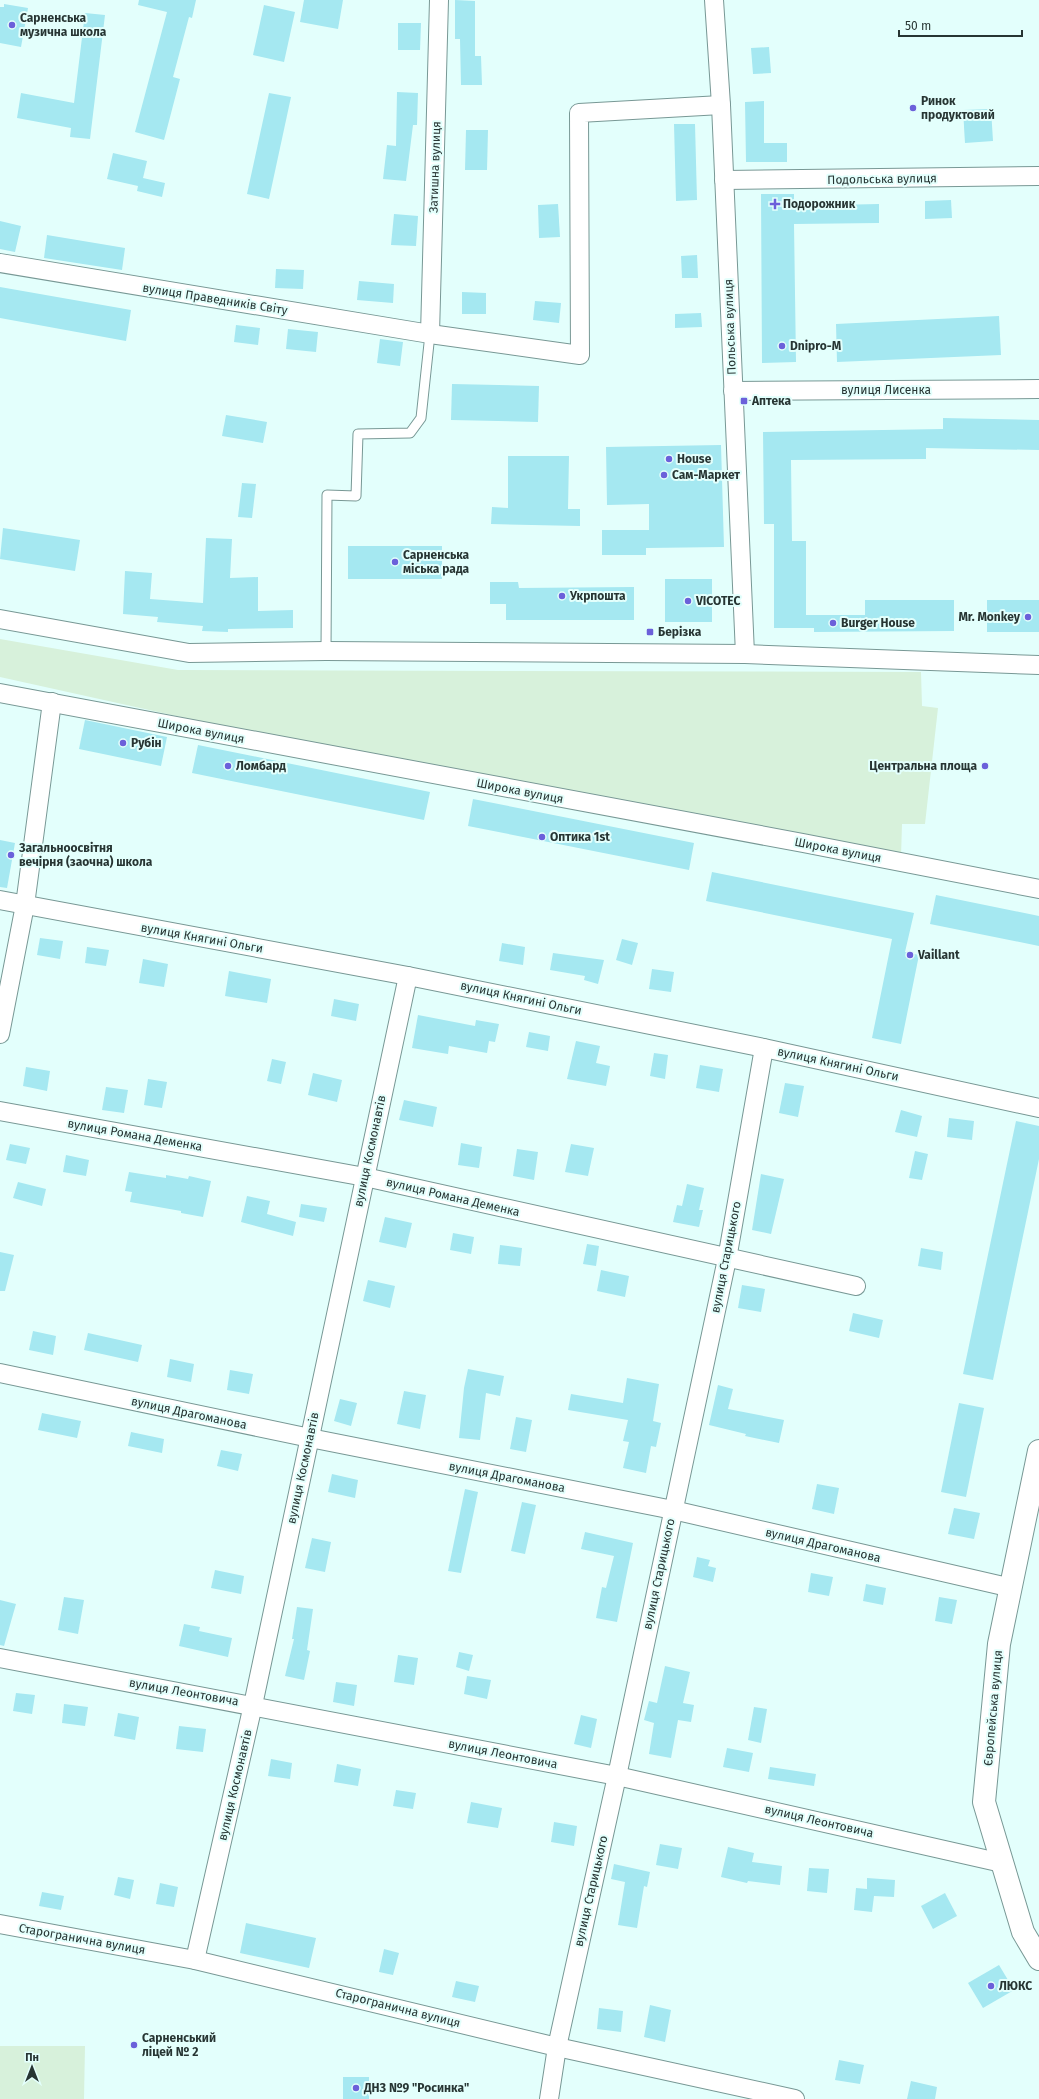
<svg xmlns="http://www.w3.org/2000/svg" width="1039" height="2099" font-family="'Fira Sans',sans-serif">
<rect width="100%" height="100%" fill="#e3fffc"/>
<g fill="#d7f1db">
<path d="M 0,639 L 178,670 L 921,672 L 922,706 L 938,708 L 925,824 L 902,824 L 901,857 L 244,731 L 0,677 Z"/>
<path d="M 0,2046 L 85,2046 L 84,2099 L 0,2099 Z"/>
</g>
<g fill="#a5e8f1">
<path d="M 139,0 L 196,0 L 192,18 L 189,17 L 173,77 L 180,79 L 164,140 L 135,132 L 167,12 L 138,5 Z"/>
<path d="M 304,0 L 343,0 L 338,29 L 300,22 Z"/>
<path d="M 455,0 L 475,1 L 475,56 L 481,56 L 482,85 L 461,85 L 460,39 L 455,39 Z"/>
<path d="M 4,4 L 28,8 L 21,47 L 0,43 L 0,7 L 4,7 Z"/>
<path d="M 264,5 L 295,12 L 284,62 L 253,55 Z"/>
<path d="M 85,13 L 105,15 L 90,139 L 70,137 L 71,128 L 17,118 L 21,93 L 74,103 Z"/>
<path d="M 398,23 L 421,23 L 420,50 L 398,50 Z"/>
<path d="M 769,47 L 771,73 L 753,74 L 751,48 Z"/>
<path d="M 397,92 L 418,93 L 417,125 L 413,125 L 406,181 L 383,179 L 387,145 L 396,146 Z"/>
<path d="M 269,93 L 291,97 L 269,199 L 247,194 Z"/>
<path d="M 764,101 L 764,143 L 787,143 L 787,162 L 746,162 L 745,102 Z"/>
<path d="M 991,109 L 993,141 L 965,143 L 963,110 Z"/>
<path d="M 674,124 L 695,124 L 697,200 L 676,201 Z"/>
<path d="M 466,130 L 488,130 L 487,170 L 465,170 Z"/>
<path d="M 113,153 L 147,161 L 143,178 L 165,183 L 162,197 L 137,191 L 138,186 L 107,179 Z"/>
<path d="M 761,194 L 794,194 L 794,201 L 833,201 L 833,205 L 879,204 L 879,223 L 794,224 L 796,362 L 762,363 Z"/>
<path d="M 951,200 L 952,218 L 925,219 L 925,201 Z"/>
<path d="M 558,204 L 560,237 L 539,238 L 538,205 Z"/>
<path d="M 394,214 L 418,216 L 416,246 L 391,245 Z"/>
<path d="M 0,221 L 21,226 L 15,252 L 0,249 Z"/>
<path d="M 47,235 L 125,248 L 122,270 L 44,258 Z"/>
<path d="M 697,255 L 698,278 L 682,278 L 681,256 Z"/>
<path d="M 276,269 L 304,270 L 303,289 L 275,288 Z"/>
<path d="M 359,281 L 394,284 L 393,303 L 357,300 Z"/>
<path d="M 0,287 L 131,310 L 126,341 L 0,318 Z"/>
<path d="M 462,292 L 486,293 L 486,314 L 462,314 Z"/>
<path d="M 535,301 L 561,303 L 559,323 L 533,320 Z"/>
<path d="M 701,313 L 702,327 L 675,328 L 675,314 Z"/>
<path d="M 999,316 L 1001,355 L 837,362 L 836,324 Z"/>
<path d="M 236,325 L 260,328 L 258,345 L 234,342 Z"/>
<path d="M 288,329 L 318,332 L 316,352 L 286,349 Z"/>
<path d="M 380,339 L 403,342 L 400,366 L 377,363 Z"/>
<path d="M 452,384 L 539,386 L 538,422 L 451,420 Z"/>
<path d="M 226,415 L 267,422 L 263,443 L 222,436 Z"/>
<path d="M 943,418 L 1039,420 L 1039,450 L 926,448 L 926,459 L 791,460 L 792,541 L 806,541 L 806,615 L 865,615 L 865,600 L 954,600 L 954,631 L 814,632 L 814,628 L 774,628 L 774,524 L 764,524 L 763,432 L 943,429 Z"/>
<path d="M 721,445 L 724,547 L 646,548 L 646,555 L 602,555 L 602,530 L 649,530 L 649,504 L 607,505 L 606,447 Z"/>
<path d="M 508,456 L 569,456 L 568,509 L 580,509 L 580,526 L 491,524 L 492,507 L 508,508 Z"/>
<path d="M 242,483 L 256,484 L 252,518 L 238,517 Z"/>
<path d="M 3,528 L 80,540 L 75,571 L 0,559 Z"/>
<path d="M 206,538 L 232,539 L 230,578 L 258,577 L 258,611 L 293,610 L 293,628 L 228,629 L 228,632 L 202,631 L 203,626 L 157,622 L 158,617 L 123,614 L 125,571 L 152,573 L 150,599 L 203,603 Z"/>
<rect x="348" y="546" width="94" height="33"/>
<rect x="665" y="579" width="47" height="43"/>
<path d="M 490,582 L 518,582 L 519,588 L 634,587 L 634,620 L 506,620 L 506,604 L 490,604 Z"/>
<rect x="987" y="600" width="52" height="32"/>
<path d="M 85,720 L 167,737 L 161,766 L 79,749 Z"/>
<path d="M 198,745 L 430,792 L 424,820 L 192,773 Z"/>
<path d="M 473,799 L 694,843 L 689,870 L 468,826 Z"/>
<path d="M 0,840 L 15,843 L 7,888 L 0,887 Z"/>
<path d="M 712,872 L 914,913 L 905,952 L 919,955 L 901,1044 L 872,1038 L 892,939 L 706,901 Z"/>
<path d="M 936,895 L 1039,916 L 1039,946 L 930,924 Z"/>
<path d="M 40,938 L 63,941 L 60,959 L 37,955 Z"/>
<path d="M 622,939 L 638,943 L 632,965 L 616,960 Z"/>
<path d="M 502,943 L 525,947 L 523,965 L 499,961 Z"/>
<path d="M 87,947 L 109,950 L 106,966 L 85,963 Z"/>
<path d="M 553,953 L 604,960 L 598,984 L 584,980 L 585,976 L 550,970 Z"/>
<path d="M 143,959 L 168,964 L 164,987 L 139,983 Z"/>
<path d="M 652,969 L 674,972 L 671,992 L 649,989 Z"/>
<path d="M 229,971 L 271,979 L 267,1003 L 225,996 Z"/>
<path d="M 334,999 L 359,1004 L 356,1021 L 331,1016 Z"/>
<path d="M 418,1015 L 475,1026 L 476,1020 L 499,1024 L 495,1042 L 489,1041 L 487,1053 L 449,1046 L 448,1054 L 412,1048 Z"/>
<path d="M 529,1032 L 550,1036 L 548,1051 L 526,1047 Z"/>
<path d="M 576,1041 L 600,1046 L 596,1063 L 610,1066 L 606,1086 L 567,1079 Z"/>
<path d="M 654,1053 L 668,1055 L 665,1079 L 650,1076 Z"/>
<path d="M 272,1059 L 286,1062 L 281,1084 L 267,1081 Z"/>
<path d="M 700,1065 L 723,1069 L 719,1092 L 696,1088 Z"/>
<path d="M 26,1067 L 50,1071 L 47,1091 L 23,1086 Z"/>
<path d="M 313,1073 L 342,1080 L 337,1102 L 308,1095 Z"/>
<path d="M 148,1079 L 167,1082 L 162,1108 L 144,1105 Z"/>
<path d="M 785,1083 L 804,1086 L 798,1117 L 779,1113 Z"/>
<path d="M 106,1087 L 128,1090 L 124,1113 L 102,1110 Z"/>
<path d="M 404,1100 L 437,1107 L 433,1127 L 399,1120 Z"/>
<path d="M 901,1110 L 922,1116 L 917,1137 L 895,1132 Z"/>
<path d="M 949,1118 L 974,1121 L 972,1140 L 947,1137 Z"/>
<path d="M 1016,1121 L 1039,1126 L 1039,1159 L 993,1380 L 963,1374 Z"/>
<path d="M 461,1143 L 482,1147 L 479,1168 L 458,1165 Z"/>
<path d="M 10,1144 L 30,1148 L 26,1164 L 6,1160 Z"/>
<path d="M 571,1144 L 594,1148 L 588,1176 L 565,1172 Z"/>
<path d="M 517,1149 L 538,1152 L 534,1180 L 513,1176 Z"/>
<path d="M 915,1151 L 928,1154 L 922,1180 L 909,1178 Z"/>
<path d="M 66,1155 L 89,1160 L 86,1176 L 63,1172 Z"/>
<path d="M 129,1172 L 166,1178 L 166,1175 L 188,1179 L 189,1176 L 211,1181 L 203,1217 L 181,1213 L 181,1211 L 130,1202 L 132,1192 L 125,1191 Z"/>
<path d="M 761,1174 L 784,1179 L 771,1234 L 752,1230 Z"/>
<path d="M 18,1182 L 46,1189 L 42,1206 L 13,1198 Z"/>
<path d="M 687,1184 L 704,1188 L 699,1210 L 703,1210 L 699,1227 L 673,1222 L 677,1205 L 682,1206 Z"/>
<path d="M 247,1196 L 270,1201 L 267,1214 L 296,1222 L 293,1236 L 241,1222 Z"/>
<path d="M 301,1204 L 327,1208 L 324,1222 L 299,1217 Z"/>
<path d="M 385,1217 L 412,1223 L 406,1248 L 379,1242 Z"/>
<path d="M 453,1233 L 474,1237 L 471,1254 L 450,1250 Z"/>
<path d="M 587,1244 L 599,1246 L 596,1266 L 583,1264 Z"/>
<path d="M 500,1245 L 522,1248 L 520,1266 L 498,1264 Z"/>
<path d="M 921,1248 L 943,1252 L 941,1270 L 918,1266 Z"/>
<path d="M 0,1252 L 14,1255 L 5,1291 L 0,1291 Z"/>
<path d="M 601,1270 L 629,1276 L 625,1297 L 597,1291 Z"/>
<path d="M 368,1280 L 395,1286 L 390,1308 L 363,1301 Z"/>
<path d="M 742,1285 L 765,1289 L 761,1312 L 738,1308 Z"/>
<path d="M 853,1313 L 883,1320 L 879,1338 L 849,1331 Z"/>
<path d="M 33,1331 L 56,1336 L 53,1355 L 29,1350 Z"/>
<path d="M 88,1333 L 142,1345 L 138,1362 L 84,1350 Z"/>
<path d="M 170,1359 L 194,1364 L 191,1382 L 167,1377 Z"/>
<path d="M 468,1369 L 504,1376 L 500,1396 L 486,1393 L 480,1440 L 459,1438 L 464,1388 Z"/>
<path d="M 230,1370 L 253,1374 L 249,1394 L 227,1390 Z"/>
<path d="M 627,1378 L 659,1384 L 653,1421 L 661,1423 L 656,1447 L 651,1446 L 646,1473 L 623,1468 L 629,1442 L 623,1441 L 628,1420 L 568,1410 L 571,1394 L 623,1403 Z"/>
<path d="M 718,1385 L 733,1389 L 728,1409 L 784,1420 L 779,1443 L 745,1436 L 746,1434 L 709,1425 Z"/>
<path d="M 404,1391 L 426,1395 L 420,1429 L 397,1424 Z"/>
<path d="M 340,1399 L 357,1403 L 351,1426 L 334,1421 Z"/>
<path d="M 959,1403 L 984,1408 L 966,1497 L 941,1492 Z"/>
<path d="M 42,1413 L 81,1421 L 77,1438 L 38,1430 Z"/>
<path d="M 516,1417 L 532,1420 L 526,1452 L 510,1449 Z"/>
<path d="M 131,1432 L 164,1439 L 162,1453 L 128,1446 Z"/>
<path d="M 221,1450 L 242,1454 L 238,1471 L 217,1466 Z"/>
<path d="M 332,1474 L 358,1480 L 355,1498 L 328,1492 Z"/>
<path d="M 817,1484 L 839,1488 L 834,1514 L 812,1509 Z"/>
<path d="M 465,1489 L 478,1492 L 461,1573 L 448,1571 Z"/>
<path d="M 522,1502 L 536,1505 L 525,1554 L 511,1551 Z"/>
<path d="M 954,1508 L 980,1513 L 974,1539 L 948,1534 Z"/>
<path d="M 585,1532 L 633,1543 L 617,1622 L 596,1618 L 602,1587 L 606,1588 L 614,1556 L 581,1549 Z"/>
<path d="M 312,1538 L 331,1542 L 325,1572 L 305,1568 Z"/>
<path d="M 697,1557 L 710,1560 L 708,1566 L 716,1568 L 713,1582 L 693,1577 Z"/>
<path d="M 215,1570 L 244,1576 L 241,1594 L 211,1588 Z"/>
<path d="M 811,1573 L 833,1577 L 829,1596 L 808,1592 Z"/>
<path d="M 866,1584 L 886,1588 L 883,1605 L 863,1601 Z"/>
<path d="M 64,1597 L 84,1600 L 78,1634 L 58,1630 Z"/>
<path d="M 939,1597 L 957,1600 L 952,1624 L 935,1621 Z"/>
<path d="M 0,1600 L 16,1604 L 4,1646 L 0,1645 Z"/>
<path d="M 297,1607 L 313,1609 L 307,1650 L 310,1651 L 304,1680 L 285,1676 L 294,1639 L 292,1639 Z"/>
<path d="M 184,1624 L 200,1627 L 199,1631 L 232,1638 L 228,1657 L 179,1646 Z"/>
<path d="M 459,1652 L 473,1655 L 469,1671 L 456,1667 Z"/>
<path d="M 398,1655 L 418,1658 L 414,1685 L 394,1682 Z"/>
<path d="M 665,1666 L 690,1672 L 683,1703 L 694,1705 L 691,1722 L 678,1720 L 671,1758 L 649,1754 L 654,1723 L 644,1720 L 649,1701 L 657,1703 Z"/>
<path d="M 467,1676 L 491,1680 L 487,1699 L 464,1694 Z"/>
<path d="M 336,1682 L 357,1685 L 354,1706 L 333,1702 Z"/>
<path d="M 16,1693 L 35,1695 L 32,1714 L 13,1711 Z"/>
<path d="M 64,1704 L 88,1707 L 85,1726 L 62,1723 Z"/>
<path d="M 754,1707 L 767,1709 L 761,1743 L 748,1740 Z"/>
<path d="M 118,1713 L 139,1717 L 135,1740 L 114,1736 Z"/>
<path d="M 581,1715 L 597,1719 L 591,1748 L 574,1744 Z"/>
<path d="M 179,1726 L 206,1729 L 203,1752 L 176,1749 Z"/>
<path d="M 727,1748 L 753,1753 L 749,1772 L 723,1767 Z"/>
<path d="M 271,1759 L 292,1763 L 290,1779 L 268,1776 Z"/>
<path d="M 337,1764 L 361,1769 L 358,1786 L 334,1782 Z"/>
<path d="M 770,1767 L 816,1774 L 814,1786 L 768,1779 Z"/>
<path d="M 396,1790 L 416,1793 L 413,1809 L 393,1806 Z"/>
<path d="M 471,1802 L 502,1808 L 498,1828 L 467,1823 Z"/>
<path d="M 554,1822 L 577,1826 L 574,1846 L 551,1842 Z"/>
<path d="M 660,1844 L 682,1848 L 678,1869 L 656,1865 Z"/>
<path d="M 728,1847 L 754,1853 L 752,1862 L 782,1866 L 780,1885 L 748,1881 L 747,1883 L 721,1877 Z"/>
<path d="M 614,1864 L 650,1872 L 647,1887 L 644,1886 L 637,1928 L 618,1925 L 625,1882 L 611,1879 Z"/>
<path d="M 809,1868 L 829,1869 L 827,1893 L 807,1891 Z"/>
<path d="M 118,1877 L 134,1880 L 130,1899 L 114,1895 Z"/>
<path d="M 867,1878 L 895,1880 L 894,1897 L 874,1896 L 872,1912 L 854,1910 L 856,1888 L 867,1889 Z"/>
<path d="M 160,1883 L 178,1887 L 174,1907 L 156,1904 Z"/>
<path d="M 42,1892 L 64,1896 L 61,1910 L 39,1906 Z"/>
<path d="M 945,1893 L 957,1916 L 933,1929 L 921,1906 Z"/>
<path d="M 246,1923 L 316,1938 L 309,1968 L 240,1953 Z"/>
<path d="M 384,1949 L 399,1953 L 393,1975 L 379,1972 Z"/>
<path d="M 999,1965 L 1014,1990 L 983,2008 L 968,1983 Z"/>
<path d="M 456,1981 L 479,1986 L 475,2002 L 452,1997 Z"/>
<path d="M 650,2005 L 671,2010 L 665,2042 L 644,2037 Z"/>
<path d="M 599,2008 L 623,2011 L 621,2032 L 597,2029 Z"/>
<path d="M 839,2060 L 864,2065 L 860,2084 L 835,2080 Z"/>
<rect x="343" y="2077" width="26" height="22"/>
<path d="M 911,2081 L 937,2087 L 935,2099 L 907,2099 Z"/>
</g>
<g fill="none" stroke-linecap="round" stroke-linejoin="round">
<g stroke="#789895" stroke-width="11">
<path id="service" d="M 326,651 L 327,495 L 356,496 L 358,434 L 410,433 L 421,418 L 430,334"/>
</g>
<g stroke="#789895" stroke-width="20">
<g id="minor">
<path d="M 714,0 L 721,105 L 745,654"/>
<path d="M 724,180 L 1039,176"/>
<path d="M 0,263 L 430,334 L 580,355 L 579,113 L 721,105"/>
<path d="M 430,334 L 439,0"/>
<path d="M 733,391 L 1039,389"/>
<path d="M 0,619 L 189,653 L 326,651 L 745,654 L 1039,665"/>
<path d="M 0,693 L 803,843 L 1039,889"/>
<path d="M 0,900 L 408,976 L 764,1048 L 1039,1108"/>
<path d="M 0,1034 L 25,905 L 52,702"/>
<path d="M 0,1111 L 365,1177 L 856,1286"/>
<path d="M 0,1373 L 310,1438 L 673,1510 L 1012,1588"/>
<path d="M 0,1658 L 617,1776 L 1002,1863"/>
<path d="M 0,1924 L 195,1960 L 557,2047 L 795,2099"/>
<path d="M 195,1960 L 253,1705 L 408,976"/>
<path d="M 549,2099 L 557,2047 L 617,1776 L 727,1259 L 764,1048"/>
</g>
</g>
<g stroke="#789895" stroke-width="24">
<path id="secondary" d="M 1039,1451 L 999,1644 L 984,1802 L 1023,1932 L 1039,1959"/>
</g>
<use href="#service" stroke="#fff" stroke-width="9"/>
<use href="#minor" stroke="#fff" stroke-width="18"/>
<use href="#secondary" stroke="#fff" stroke-width="22"/>
</g>
<g fill="#6b60da" stroke="#e3fffc" stroke-width="1.5">
<circle cx="12" cy="25" r="4"/>
<circle cx="913" cy="108" r="4"/>
<path d="M773 198h4v4h4v4h-4v4h-4v-4h-4v-4h4z"/>
<circle cx="782" cy="346" r="4"/>
<rect x="740" y="397" width="8" height="8" rx="2"/>
<circle cx="669" cy="459" r="4"/>
<circle cx="664" cy="475" r="4"/>
<circle cx="395" cy="562" r="4"/>
<circle cx="562" cy="596" r="4"/>
<circle cx="688" cy="601" r="4"/>
<circle cx="1028" cy="617" r="4"/>
<circle cx="833" cy="623" r="4"/>
<rect x="646" y="628" width="8" height="8" rx="2"/>
<circle cx="123" cy="743" r="4"/>
<circle cx="228" cy="766" r="4"/>
<circle cx="985" cy="766" r="4"/>
<circle cx="542" cy="837" r="4"/>
<circle cx="11" cy="855" r="4"/>
<circle cx="910" cy="955" r="4"/>
<circle cx="991" cy="1986" r="4"/>
<circle cx="134" cy="2045" r="4"/>
<circle cx="356" cy="2088" r="4"/>
</g>
<g text-anchor="middle" dominant-baseline="central" stroke-width="4" stroke-linejoin="round" paint-order="stroke">
<g font-size="12" font-weight="bold" fill="#273533" stroke="#e3fffc" text-anchor="start">
<text x="20" y="18">Сарненська<tspan x="20" dy="14">музична школа</tspan></text>
<text x="921" y="101">Ринок<tspan x="921" dy="14">продуктовий</tspan></text>
<text x="783" y="204">Подорожник</text>
<text x="790" y="346">Dnipro-M</text>
<text x="752" y="401">Аптека</text>
<text x="677" y="459">House</text>
<text x="672" y="475">Сам-Маркет</text>
<text x="403" y="555">Сарненська<tspan x="403" dy="14">міська рада</tspan></text>
<text x="570" y="596">Укрпошта</text>
<text x="696" y="601">VICOTEC</text>
<text x="1020" y="617" text-anchor="end">Mr. Monkey</text>
<text x="841" y="623">Burger House</text>
<text x="658" y="632">Берізка</text>
<text x="131" y="743">Рубін</text>
<text x="236" y="766">Ломбард</text>
<text x="977" y="766" text-anchor="end">Центральна площа</text>
<text x="550" y="837">Оптика 1st</text>
<text x="19" y="848">Загальноосвітня<tspan x="19" dy="14">вечірня (заочна) школа</tspan></text>
<text x="918" y="955">Vaillant</text>
<text x="999" y="1986">ЛЮКС</text>
<text x="142" y="2038">Сарненський<tspan x="142" dy="14">ліцей № 2</tspan></text>
<text x="364" y="2088">ДНЗ №9 "Росинка"</text>
</g>
<g font-size="12" fill="#273533" stroke="#e3fffc">
<text transform="translate(435 167) rotate(-88)">Затишна вулиця</text>
<text transform="translate(882 179) rotate(-1)">Подольська вулиця</text>
<text transform="translate(215 299) rotate(9)">вулиця Праведників Світу</text>
<text transform="translate(730 327) rotate(-92)">Польська вулиця</text>
<text x="886" y="390">вулиця Лисенка</text>
<text transform="translate(201 731) rotate(11)">Широка вулиця</text>
<text transform="translate(520 791) rotate(11)">Широка вулиця</text>
<text transform="translate(838 850) rotate(11)">Широка вулиця</text>
<text transform="translate(202 938) rotate(10)">вулиця Княгині Ольги</text>
<text transform="translate(521 998) rotate(12)">вулиця Княгині Ольги</text>
<text transform="translate(838 1064) rotate(12)">вулиця Княгині Ольги</text>
<text transform="translate(135 1135) rotate(10)">вулиця Романа Деменка</text>
<text transform="translate(370 1151) rotate(-78)">вулиця Космонавтів</text>
<text transform="translate(453 1197) rotate(13)">вулиця Романа Деменка</text>
<text transform="translate(726 1257) rotate(-79)">вулиця Старицького</text>
<text transform="translate(189 1413) rotate(12)">вулиця Драгоманова</text>
<text transform="translate(303 1468) rotate(-78)">вулиця Космонавтів</text>
<text transform="translate(507 1477) rotate(11)">вулиця Драгоманова</text>
<text transform="translate(823 1545) rotate(13)">вулиця Драгоманова</text>
<text transform="translate(659 1574) rotate(-78)">вулиця Старицького</text>
<text transform="translate(184 1692) rotate(10)">вулиця Леонтовича</text>
<text transform="translate(993 1708) rotate(-85)">Європейська вулиця</text>
<text transform="translate(503 1754) rotate(11)">вулиця Леонтовича</text>
<text transform="translate(235 1785) rotate(-77)">вулиця Космонавтів</text>
<text transform="translate(819 1821) rotate(13)">вулиця Леонтовича</text>
<text transform="translate(591 1891) rotate(-77)">вулиця Старицького</text>
<text transform="translate(82 1939) rotate(10)">Старогранична вулиця</text>
<text transform="translate(398 2008) rotate(14)">Старогранична вулиця</text>
</g>
</g>
<g transform="translate(32 2067)" stroke="#e3fffc" stroke-width="3" paint-order="stroke">
<path d="M0-3L7 15L0 10L-7 15Z" fill="#273533"/>
<text y="-6" font-size="11" font-weight="bold" text-anchor="middle" fill="#273533">Пн</text>
</g>
<path d="M899 30v6h123v-6" fill="none" stroke="#273533" stroke-width="2"/>
<text x="905" y="30" font-size="12" fill="#273533" stroke="#e3fffc" stroke-width="3" paint-order="stroke">50 m</text>
</svg>
